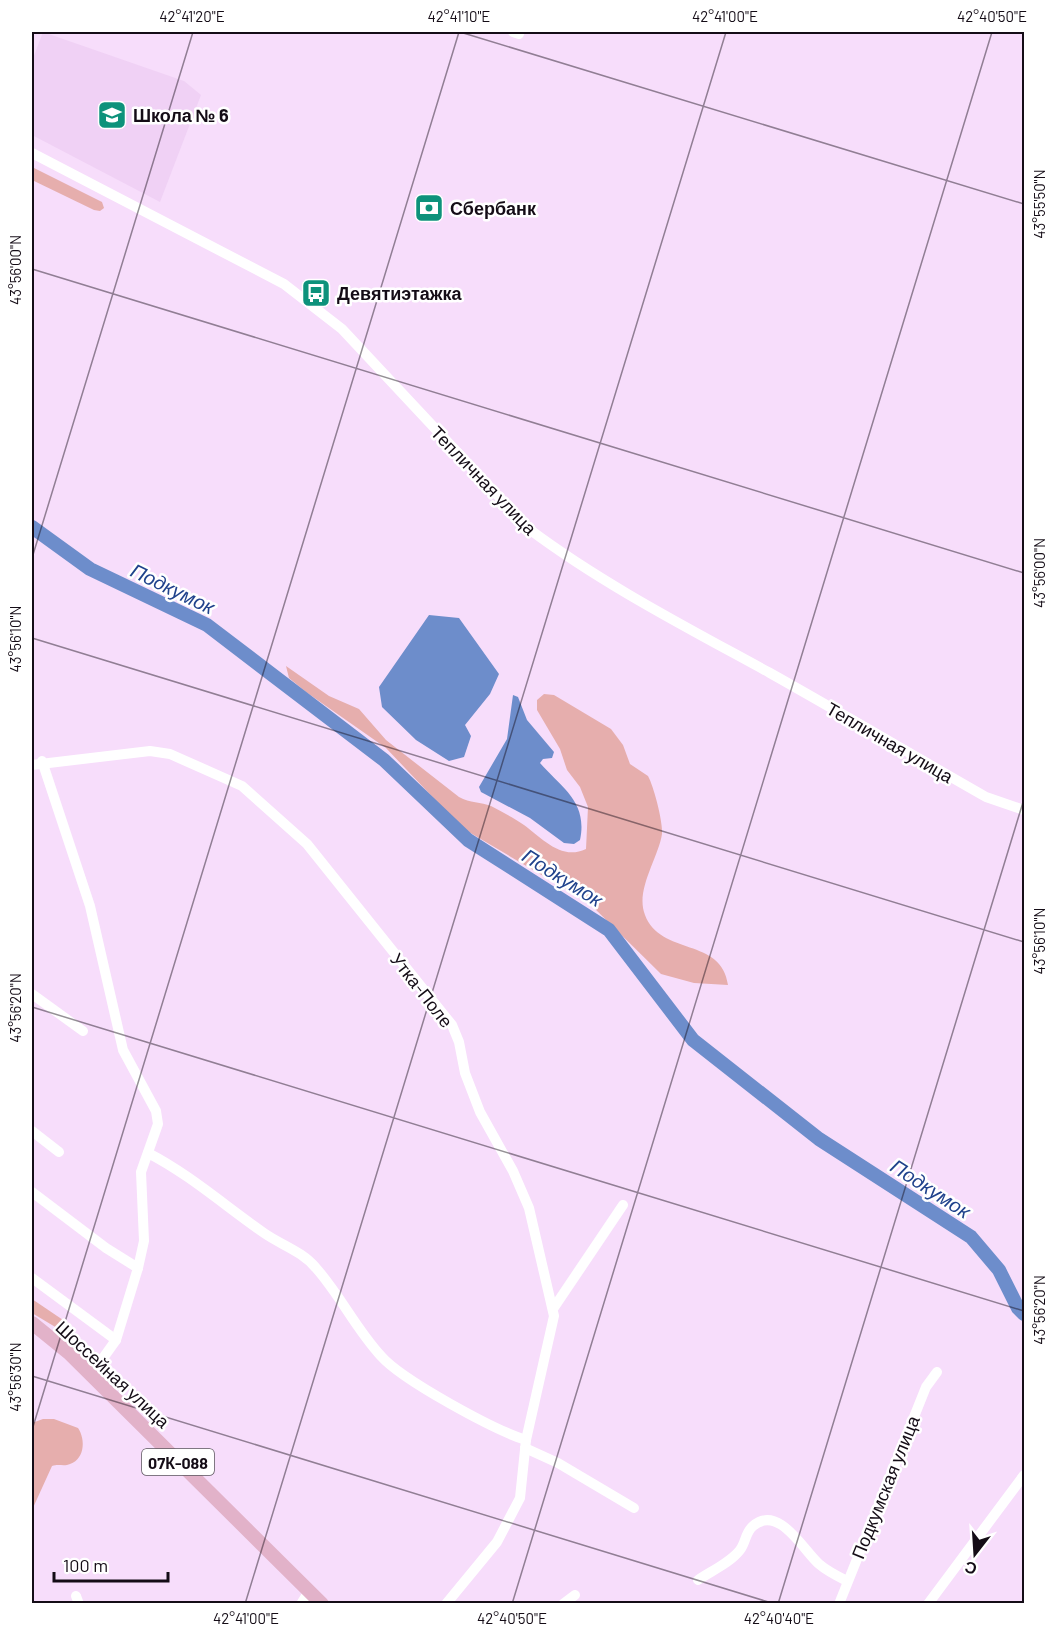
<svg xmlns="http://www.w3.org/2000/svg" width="1056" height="1635" font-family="Barlow,sans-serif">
<rect width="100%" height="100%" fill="#f7ddfb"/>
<path fill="#f0d1f5" d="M 43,32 L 184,81 L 201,95 L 160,202 L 32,135 L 32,61 Z"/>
<g fill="#e6aead">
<path d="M 32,167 L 102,202 L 104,208 L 100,211 L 94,210 L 32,180 Z"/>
<path d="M 286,666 L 329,696 L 359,709 L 386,740 L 459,797 C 470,803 481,802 491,806 C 502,812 514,818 524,825 C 542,838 561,861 586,849 L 588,807 L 580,787 L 567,770 L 560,749 L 537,710 L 537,700 L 544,694 L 554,695 L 611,729 L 623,745 L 630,764 L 648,776 C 654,787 663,822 662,834 C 658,859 635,890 645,915 C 660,956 722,937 728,985 L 694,983 L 661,974 L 589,903 L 462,828 L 386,748 L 306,692 L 289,678 Z"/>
<path d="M 32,1299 L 66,1322 L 62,1331 L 32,1313 Z"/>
<path d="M 43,1419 L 54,1419 L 78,1428 C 86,1440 85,1461 67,1465 C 62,1466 58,1464 52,1466 L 32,1510 L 32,1423 Z"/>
</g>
<g fill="#6d8dcb">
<path d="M 429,615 L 459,618 L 499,674 L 490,694 L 465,725 L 471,736 L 464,757 L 449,761 L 416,740 L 382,707 L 379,687 Z"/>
<path d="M 513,695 L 518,697 L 527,720 L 554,752 L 552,758 L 543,759 L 540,763 C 562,788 588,802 580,840 L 574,844 L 564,843 L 530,818 L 481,792 L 479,787 L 507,739 Z"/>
</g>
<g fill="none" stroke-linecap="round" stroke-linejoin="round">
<path stroke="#6d8dcb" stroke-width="2" d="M 310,1603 L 311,1604"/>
<path stroke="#6d8dcb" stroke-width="14" d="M 32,527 L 90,569 L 207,625 L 384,760 L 468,840 L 609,930 L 693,1040 L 819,1139 L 971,1237 L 999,1270 L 1018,1308 L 1024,1314"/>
<g stroke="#fff" stroke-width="10">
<path d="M 513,32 L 519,34"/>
<path d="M 32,153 L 284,284 L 342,329 L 529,529 C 604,585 688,628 770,673 C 843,714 914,756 986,797 L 1024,810"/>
<path d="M 42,761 L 90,906 L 123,1050 L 156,1111 L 158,1124 L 141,1172 L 144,1241 L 138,1268 L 116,1340 L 91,1375"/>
<path d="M 32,765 L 150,751 L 170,754 L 242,786 L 307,844 L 452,1025 L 459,1042 L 465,1073 L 480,1112 L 513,1171 L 529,1208 L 554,1316 L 526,1440 L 520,1498 L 497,1542 L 446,1604"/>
<path d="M 32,994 L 83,1031"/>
<path d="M 32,1131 L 59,1152"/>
<path d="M 148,1153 C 189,1174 225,1206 264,1233 C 281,1245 302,1251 316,1268 C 340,1295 356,1329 381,1356 C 402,1380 494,1430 526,1440"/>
<path d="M 32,1192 L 106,1248 L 138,1268"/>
<path d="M 32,1278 L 116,1340"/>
<path d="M 553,1309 L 623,1205"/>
<path d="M 525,1448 L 558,1463 L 634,1508"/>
<path d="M 698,1580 C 711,1571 730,1563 740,1550 C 746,1542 745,1533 753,1526 C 779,1504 803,1550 819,1564 C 827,1571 837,1576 847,1581"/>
<path d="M 76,1596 L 79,1604"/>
<path d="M 301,1604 L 309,1591"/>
<path d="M 563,1604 L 575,1595"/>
<path d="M 839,1604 L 926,1387 L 937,1372"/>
<path d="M 928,1604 L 1024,1475"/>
</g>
<path stroke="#e2b2c9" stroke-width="14" d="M 32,1323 L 69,1353 L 322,1604"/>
</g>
<path fill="none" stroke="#140c16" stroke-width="1.5" stroke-opacity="0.45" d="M 460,32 L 1024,204M 32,269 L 1024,573M 32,558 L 193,32M 32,638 L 1024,942M 32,1007 L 1024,1311M 32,1376 L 775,1604M 32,1430 L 459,32M 245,1604 L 726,32M 512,1604 L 992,32M 778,1604 L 1024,799"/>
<defs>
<g id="school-square" transform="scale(1.5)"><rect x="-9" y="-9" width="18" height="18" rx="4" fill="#0d927b" stroke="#fff"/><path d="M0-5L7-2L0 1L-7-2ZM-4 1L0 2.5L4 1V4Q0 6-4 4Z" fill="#fff"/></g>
<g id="bank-square" transform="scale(1.5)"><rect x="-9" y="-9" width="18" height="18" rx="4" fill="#0d927b" stroke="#fff"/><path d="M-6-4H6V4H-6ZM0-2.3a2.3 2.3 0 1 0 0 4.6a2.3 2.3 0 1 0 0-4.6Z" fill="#fff"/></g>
<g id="bus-square" transform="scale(1.5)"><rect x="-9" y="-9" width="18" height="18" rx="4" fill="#0d927b" stroke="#fff"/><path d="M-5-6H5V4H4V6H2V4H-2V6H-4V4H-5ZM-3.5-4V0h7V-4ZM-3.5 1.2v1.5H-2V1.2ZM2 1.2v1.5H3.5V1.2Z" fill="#fff"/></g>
</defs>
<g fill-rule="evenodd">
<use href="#school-square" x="112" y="115"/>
<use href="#bank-square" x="429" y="208"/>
<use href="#bus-square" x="316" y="293"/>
</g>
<g text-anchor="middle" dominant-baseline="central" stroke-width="5" stroke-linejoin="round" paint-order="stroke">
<rect fill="#fff" stroke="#5a555c" stroke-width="1.5" x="142" y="1449" width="72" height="26" rx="4.5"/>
<g font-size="16" font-weight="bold" fill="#140c16">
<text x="178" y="1462">07К-088</text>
</g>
<g font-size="18" font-weight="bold" fill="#140c16" stroke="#fff" text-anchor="start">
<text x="133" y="115">Школа № 6</text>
<text x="450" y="208">Сбербанк</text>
<text x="337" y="293">Девятиэтажка</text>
</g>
<g font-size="18" fill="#140c16" stroke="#fff">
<text transform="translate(484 480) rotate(46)">Тепличная улица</text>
<text transform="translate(890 742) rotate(30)">Тепличная улица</text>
<text transform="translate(422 990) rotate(52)">Утка-Поле</text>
<text transform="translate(113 1374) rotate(43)">Шоссейная улица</text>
<text transform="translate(885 1487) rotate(-68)">Подкумская улица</text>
</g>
<g font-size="20" font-style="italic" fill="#20428c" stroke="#fff">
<text transform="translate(173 588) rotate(26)">Подкумок</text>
<text transform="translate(563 877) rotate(32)">Подкумок</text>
<text transform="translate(931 1188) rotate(33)">Подкумок</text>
</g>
</g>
<rect width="1056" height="1635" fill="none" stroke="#ffffff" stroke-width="66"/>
<g transform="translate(975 1554) rotate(197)" stroke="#ffffff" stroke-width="4.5" paint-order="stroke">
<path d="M0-4.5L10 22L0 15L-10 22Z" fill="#140c16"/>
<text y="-9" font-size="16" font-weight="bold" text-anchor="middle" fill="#140c16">С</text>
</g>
<path d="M54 1572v9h114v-9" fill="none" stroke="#140c16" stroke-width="3"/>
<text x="63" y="1572" font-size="18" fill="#140c16" stroke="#ffffff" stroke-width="4.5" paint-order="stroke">100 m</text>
<rect x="33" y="33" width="990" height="1569" fill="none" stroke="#140c16" stroke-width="2"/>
<g font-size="15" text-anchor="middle" fill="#140c16">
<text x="192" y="22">42°41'20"E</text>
<text x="459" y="22">42°41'10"E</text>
<text x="725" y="22">42°41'00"E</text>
<text x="992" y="22">42°40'50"E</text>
<text transform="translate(1040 204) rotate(-90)" y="5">43°55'50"N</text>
<text transform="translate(16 270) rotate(-90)" y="5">43°56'00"N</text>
<text transform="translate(1040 573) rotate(-90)" y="5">43°56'00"N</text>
<text transform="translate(16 639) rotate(-90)" y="5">43°56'10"N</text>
<text transform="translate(1040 941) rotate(-90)" y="5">43°56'10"N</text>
<text transform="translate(16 1008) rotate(-90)" y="5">43°56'20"N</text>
<text transform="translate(1040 1310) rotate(-90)" y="5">43°56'20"N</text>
<text transform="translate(16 1377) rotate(-90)" y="5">43°56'30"N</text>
<text x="246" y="1624">42°41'00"E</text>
<text x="512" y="1624">42°40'50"E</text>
<text x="779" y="1624">42°40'40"E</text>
</g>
</svg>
